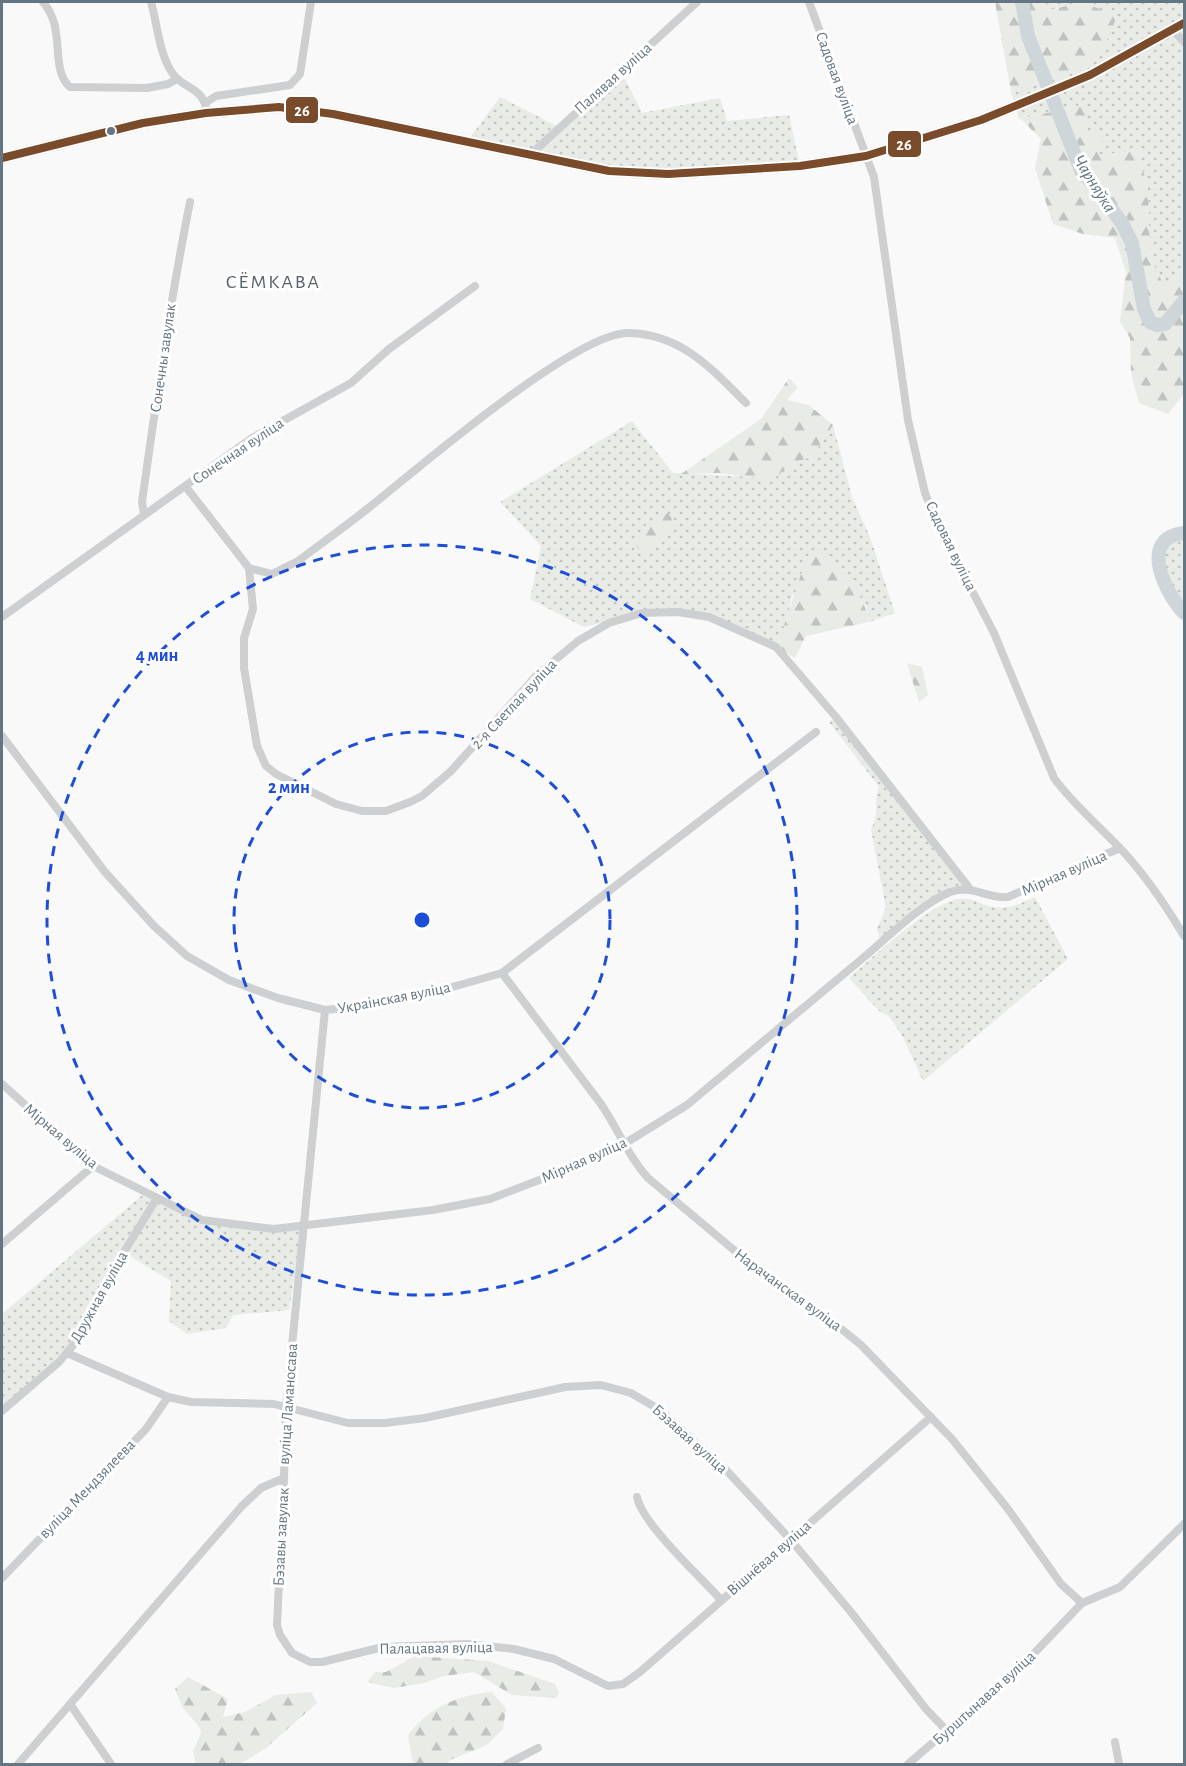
<svg xmlns="http://www.w3.org/2000/svg" width="1186" height="1766" font-family="'Alegreya Sans',sans-serif">
<defs>
<pattern id="grass-dots" width="8" height="8" patternUnits="userSpaceOnUse" patternTransform="scale(1.5)"><rect width="8" height="8" fill="#e8ebe6"/><path d="M2 2h.1M6 6h.1" fill="none" stroke="#c0c3c0" stroke-width="1.8" stroke-linecap="round"/></pattern>
<pattern id="forest-firs" width="22" height="20" patternUnits="userSpaceOnUse" patternTransform="scale(1.5)"><rect width="22" height="20" fill="#e8ebe6"/><path d="M5 1l3.5 6h-7zM16 11l3.5 6h-7z" fill="#c0c3c0"/></pattern>
</defs>
<rect width="100%" height="100%" fill="#f9f9f9"/>
<g fill="url(#grass-dots)">
<path d="M 1043,2 L 1184,2 L 1184,272 L 1166,291 L 1150,257 L 1148,189 L 1138,151 L 1099,155 L 1086,130 L 1086,104 L 1019,119 L 1011,92 L 1075,72 L 1082,2 L 1050,10 Z"/>
<path d="M 621,71 L 642,113 L 720,98 L 727,121 L 789,115 L 800,166 L 638,174 L 467,142 L 500,97 L 559,127 Z"/>
<path d="M 632,421 L 673,473 L 774,478 L 795,462 L 812,457 L 833,425 L 852,497 L 870,537 L 895,613 L 869,622 L 866,605 L 792,595 L 786,625 L 776,647 L 709,617 L 642,613 L 584,627 L 530,599 L 541,546 L 500,502 Z"/>
<path d="M 1184,533 L 1184,613 C 1166,594 1137,538 1184,533 Z"/>
<path d="M 836,717 L 970,889 L 951,892 L 881,942 L 877,929 L 886,908 L 871,829 C 880,815 873,802 879,787 L 829,722 Z"/>
<path d="M 1035,897 L 1068,959 L 923,1081 L 903,1037 L 889,1016 L 879,1011 L 849,978 C 874,957 929,903 959,899 C 974,897 981,905 994,907 C 1009,910 1022,903 1035,897 Z"/>
<path d="M 146,1192 L 202,1220 L 274,1229 L 303,1225 L 289,1310 L 233,1315 L 226,1328 L 187,1334 L 169,1321 L 171,1281 L 123,1252 L 75,1343 L 2,1411 L 2,1314 Z"/>
</g>
<g fill="url(#forest-firs)">
<path d="M 995,2 L 1043,2 L 1050,10 L 1082,2 L 1117,16 L 1103,50 L 1075,72 L 1011,92 Z"/>
<path d="M 1086,104 L 1086,130 L 1103,136 L 1099,155 L 1138,151 L 1148,189 L 1150,257 L 1166,290 L 1184,272 L 1184,394 L 1168,414 L 1139,403 L 1131,373 L 1130,338 L 1120,322 L 1126,272 L 1115,238 L 1083,234 L 1053,224 L 1035,168 L 1041,139 L 1021,119 Z"/>
<path d="M 789,378 L 798,387 L 787,400 L 809,405 L 833,425 L 812,457 L 795,462 L 774,478 L 756,478 L 719,473 L 681,474 L 761,419 Z"/>
<path d="M 667,513 L 672,517 L 671,525 C 660,533 661,544 651,553 L 638,549 L 635,541 L 648,522 Z"/>
<path d="M 822,550 C 843,571 864,592 869,622 L 806,636 L 795,658 L 777,647 L 807,556 Z"/>
<path d="M 907,663 L 922,667 L 928,695 L 919,702 Z"/>
<path d="M 415,1656 L 488,1661 L 555,1684 L 559,1694 L 556,1698 L 512,1695 L 474,1672 L 444,1676 L 424,1683 L 394,1688 L 367,1682 L 375,1672 L 386,1672 Z"/>
<path d="M 188,1677 L 228,1699 L 223,1717 L 245,1712 L 276,1695 L 311,1692 L 317,1703 L 266,1748 L 240,1764 L 196,1764 L 193,1751 L 201,1733 L 198,1725 L 183,1708 L 175,1689 Z"/>
<path d="M 492,1692 L 506,1709 L 503,1729 L 487,1745 L 450,1760 L 447,1764 L 413,1764 L 408,1735 C 429,1707 458,1695 492,1692 Z"/>
</g>
<g fill="none" stroke-linecap="round" stroke-linejoin="round">
<g stroke="#ced6d9" stroke-width="14">
<path d="M 1022,2 L 1028,36 L 1080,168 L 1122,223 L 1132,243 L 1144,309 L 1150,322 L 1157,325 L 1165,324 L 1184,301"/>
<path d="M 1184,533 C 1137,538 1166,594 1184,613"/>
</g>
<g stroke="#d5d6d7" stroke-width="12">
<path id="major" d="M 2,158 L 143,123 L 206,113 L 279,107 L 333,114 L 609,171 L 668,174 L 800,166 L 866,156 L 981,120 L 1090,75 L 1184,23"/>
</g>
<g stroke="#cecfd0" stroke-width="8">
<path d="M 43,2 C 67,29 49,69 70,87 L 147,88 L 168,84 L 177,79"/>
<path d="M 151,2 C 157,23 159,52 171,71 C 180,88 202,86 206,108"/>
<path d="M 809,2 L 874,177 L 908,420 L 925,493 L 937,523 L 994,633 L 1054,778 C 1072,803 1096,823 1118,846 C 1144,873 1165,904 1184,936"/>
<path d="M 1173,30 L 1184,42"/>
<path d="M 205,103 L 216,96 L 290,85 L 300,74 L 311,2"/>
<path d="M 529,156 L 697,2"/>
<path d="M 186,487 L 249,568 L 253,609 L 244,638 L 244,668 L 257,746 L 266,766 L 276,774 L 336,804 L 362,811 L 386,811 L 410,802 L 422,796 L 451,771 L 537,675 L 578,641 L 609,623 L 642,613 L 678,612 L 709,617 L 776,647 L 836,717 L 970,889"/>
<path d="M 144,514 L 142,502 C 156,402 170,302 190,202"/>
<path d="M 249,568 L 272,574 L 298,561 C 322,543 347,525 371,506 C 416,470 577,331 629,333 C 681,334 712,369 746,403"/>
<path d="M 2,617 L 252,438 L 351,383 L 389,349 L 475,286"/>
<path d="M 2,736 L 105,872 L 154,926 L 187,956 L 229,980 L 278,998 L 325,1010 L 373,1005 L 424,995 L 502,973 L 816,732"/>
<path d="M 502,973 L 601,1104 C 618,1129 628,1156 648,1178 L 753,1266 L 828,1318 L 861,1345 L 952,1439 L 1008,1509 L 1061,1584 L 1082,1603"/>
<path d="M 2,1084 L 93,1166 L 202,1220 L 274,1229 L 433,1210 L 490,1199 L 560,1172 L 624,1144 L 687,1105 C 746,1056 804,1007 863,958 C 888,937 921,904 950,892 C 972,884 987,899 1008,897 L 1120,848"/>
<path d="M 2,1244 L 93,1166"/>
<path d="M 67,1353 L 168,1397 L 191,1402 L 274,1404 L 348,1423 L 385,1423 L 425,1418 L 565,1387 L 601,1385 L 631,1393 L 660,1410 L 727,1471 L 790,1539 L 851,1612 L 926,1709 L 948,1732"/>
<path d="M 2,1411 L 59,1362 L 75,1343 L 124,1252 L 157,1198"/>
<path d="M 284,1478 L 277,1625 L 280,1635 L 292,1653 L 310,1662 L 322,1662 L 383,1647 L 467,1644 L 514,1649 L 554,1659 L 608,1686 L 623,1684 L 640,1672 L 931,1417"/>
<path d="M 637,1497 C 642,1524 701,1577 721,1600"/>
<path d="M 2,1578 L 146,1429 L 168,1397"/>
<path d="M 70,1704 L 111,1764"/>
<path d="M 1115,1742 L 1119,1764"/>
<path d="M 18,1764 L 241,1507 L 261,1488 L 284,1478 L 286,1407 L 325,1010"/>
<path d="M 507,1764 L 538,1748"/>
<path d="M 908,1764 L 1022,1666 L 1082,1603 L 1120,1587 L 1184,1524"/>
</g>
<use href="#major" stroke="#e1e2e2" stroke-width="10"/>
<g stroke="#fff" stroke-width="12">
<path id="bus-1" d="M 2,158 L 143,123 L 206,113 L 279,107 L 333,114 L 609,171 L 668,174 L 800,166 L 866,156 L 981,120 L 1090,75 L 1184,23"/>
</g>
<use href="#bus-1" stroke="#7a4b2a" stroke-width="8"/>
</g>
<g fill="none" stroke="#1d4ed8" stroke-width="3" stroke-dasharray="10 8">
<circle cx="422" cy="920" r="188"/>
<circle cx="422" cy="920" r="375"/>
</g>
<circle fill="#657683" stroke="#fff" stroke-width="2" cx="111" cy="131" r="5"/>
<g text-anchor="middle" dominant-baseline="central" stroke-width="6" stroke-linejoin="round" paint-order="stroke">
<g font-size="16" fill="#657683" stroke="#fff">
<text transform="translate(613 78) rotate(-42)">Палявая вуліца</text>
<text transform="translate(837 78) rotate(70)">Садовая вуліца</text>
<text transform="translate(163 358) rotate(-82)">Сонечны завулак</text>
<text transform="translate(238 451) rotate(-34)">Сонечная вуліца</text>
<text transform="translate(951 546) rotate(64)">Садовая вуліца</text>
<text transform="translate(514 704) rotate(-47)">2-я Светлая вуліца</text>
<text transform="translate(1064 873) rotate(-24)">Мірная вуліца</text>
<text transform="translate(394 998) rotate(-11)">Украінская вуліца</text>
<text transform="translate(61 1136) rotate(40)">Мірная вуліца</text>
<text transform="translate(584 1160) rotate(-24)">Мірная вуліца</text>
<text transform="translate(788 1290) rotate(36)">Нарачанская вуліца</text>
<text transform="translate(99 1297) rotate(-61)">Дружная вуліца</text>
<text transform="translate(288 1404) rotate(-86)">вуліца Ламаносава</text>
<text transform="translate(690 1439) rotate(42)">Бэзавая вуліца</text>
<text transform="translate(87 1489) rotate(-46)">вуліца Мендзялеева</text>
<text transform="translate(281 1537) rotate(-87)">Бэзавы завулак</text>
<text transform="translate(769 1558) rotate(-41)">Вішнёвая вуліца</text>
<text transform="translate(436 1648) rotate(-1)">Палацавая вуліца</text>
<text transform="translate(984 1698) rotate(-42)">Бурштынавая вуліца</text>
</g>
<g font-size="18" font-style="italic" fill="#60757c" stroke="#fff">
<text transform="translate(1094 184) rotate(58)">Чарняўка</text>
</g>
<g font-size="20" letter-spacing="1.5" fill="#57646e" stroke="#fff">
<text x="273" y="282">СЁМКАВА</text>
</g>
</g>
<circle cx="422" cy="920" r="9" fill="#1d4ed8" stroke="#fff" stroke-width="3"/>
<g font-size="18" text-anchor="middle" font-weight="bold" fill="#1d4ed8" stroke="#fff" stroke-width="6" stroke-linejoin="round" paint-order="stroke">
<text x="157" y="661">4 мин</text>
<text x="289" y="793">2 мин</text>
</g>
<g stroke="#fff" stroke-width="2">
<rect x="285" y="96" width="34" height="28" rx="6" fill="#7a4b2a"/>
<rect x="887" y="130" width="35" height="28" rx="6" fill="#7a4b2a"/>
</g>
<g font-size="16" text-anchor="middle" font-weight="bold" fill="#fff">
<text x="302" y="116">26</text>
<text x="904" y="150">26</text>
</g>
<rect width="1186" height="1766" fill="none" stroke="#657683" stroke-width="6"/>
</svg>
